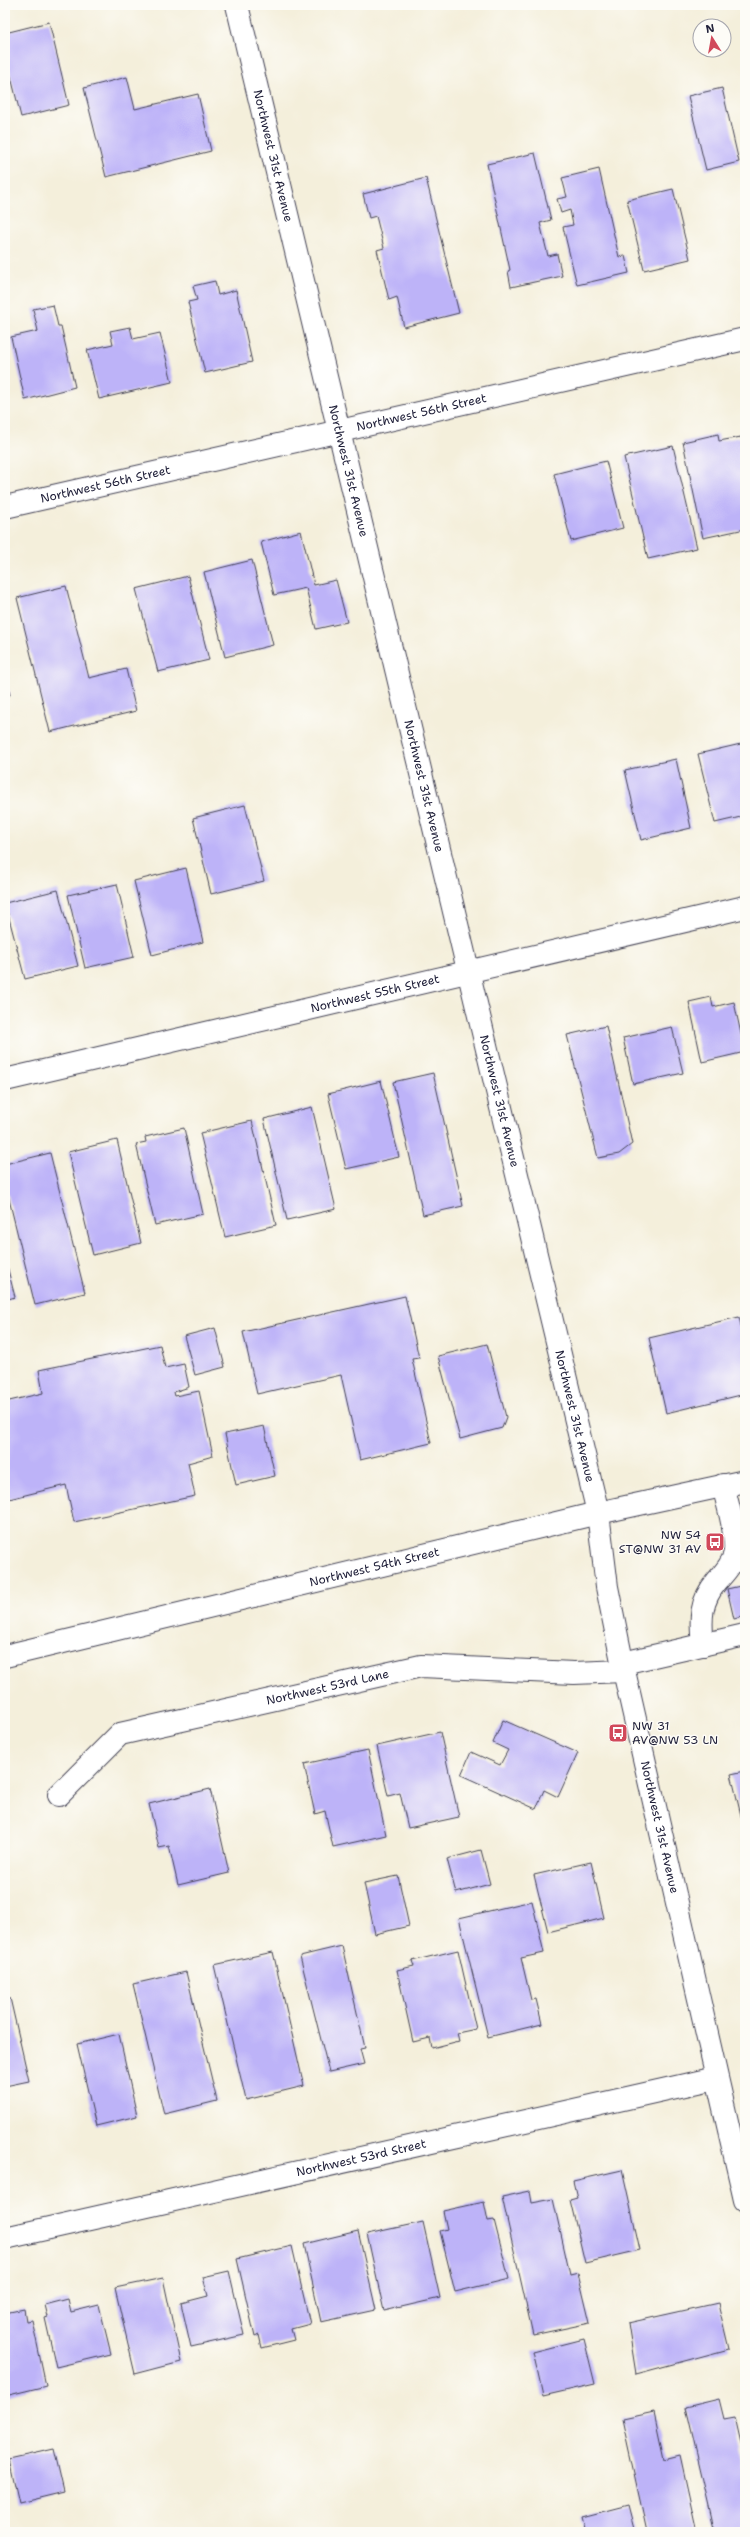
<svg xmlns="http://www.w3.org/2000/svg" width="750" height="2537" font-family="'Shantell Sans',sans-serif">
<rect width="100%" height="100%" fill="#fdfcf7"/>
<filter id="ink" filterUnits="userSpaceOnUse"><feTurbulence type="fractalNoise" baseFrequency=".025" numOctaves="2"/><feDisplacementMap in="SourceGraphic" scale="8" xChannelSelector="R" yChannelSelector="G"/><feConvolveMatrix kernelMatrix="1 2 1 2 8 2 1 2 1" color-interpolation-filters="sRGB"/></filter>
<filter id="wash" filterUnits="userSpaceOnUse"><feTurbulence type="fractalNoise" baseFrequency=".012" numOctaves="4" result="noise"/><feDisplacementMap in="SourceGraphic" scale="16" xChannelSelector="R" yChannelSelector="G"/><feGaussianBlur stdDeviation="0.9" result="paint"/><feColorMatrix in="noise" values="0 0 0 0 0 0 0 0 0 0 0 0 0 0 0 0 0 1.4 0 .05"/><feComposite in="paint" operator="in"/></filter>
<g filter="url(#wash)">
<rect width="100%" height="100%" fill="#f4efdb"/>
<g id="blocks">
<g fill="#bdb3f8">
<path d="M 49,22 L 69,105 L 21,117 L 5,53 L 5,33 Z"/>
<path d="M 127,77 L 135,109 L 198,94 L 211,151 L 106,177 L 84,88 Z"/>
<path d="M 722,88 L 739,162 L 706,170 L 688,96 Z"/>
<path d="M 535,153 L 551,220 L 540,223 L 548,256 L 557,254 L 562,276 L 511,287 L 508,271 L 510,270 L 487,164 Z"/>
<path d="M 599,169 L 619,257 L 625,256 L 629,273 L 577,285 L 563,227 L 573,225 L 570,210 L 561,213 L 557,199 L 567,197 L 562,178 Z"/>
<path d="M 426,178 L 459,313 L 404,327 L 397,297 L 389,300 L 377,250 L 384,248 L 376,216 L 369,218 L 363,194 Z"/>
<path d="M 673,189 L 690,259 L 644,270 L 627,200 Z"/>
<path d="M 215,281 L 218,295 L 236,290 L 252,362 L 205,373 L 188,302 L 197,300 L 193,286 Z"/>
<path d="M 53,305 L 58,326 L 61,326 L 75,387 L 25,400 L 11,337 L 38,331 L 33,309 Z"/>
<path d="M 130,327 L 133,339 L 160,333 L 172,382 L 99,399 L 87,350 L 113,344 L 110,331 Z"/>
<path d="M 718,434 L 719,441 L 741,437 L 745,456 L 745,529 L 703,538 L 683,442 Z"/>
<path d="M 673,446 L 697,548 L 648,559 L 624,457 Z"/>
<path d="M 606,461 L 623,528 L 571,541 L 554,474 Z"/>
<path d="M 301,531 L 314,585 L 336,580 L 347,622 L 316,629 L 306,588 L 274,595 L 261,542 Z"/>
<path d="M 252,560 L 273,645 L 225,657 L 204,572 Z"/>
<path d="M 188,576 L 209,660 L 158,672 L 136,589 Z"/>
<path d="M 66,586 L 89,678 L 126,669 L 136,711 L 50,732 L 17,598 Z"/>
<path d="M 5,675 L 10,695 L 5,696 Z"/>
<path d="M 745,743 L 745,816 L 715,823 L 698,754 Z"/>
<path d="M 676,759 L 691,828 L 641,840 L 625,770 Z"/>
<path d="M 245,805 L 264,881 L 211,894 L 193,818 Z"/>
<path d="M 186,868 L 203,942 L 152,955 L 134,881 Z"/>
<path d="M 117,884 L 134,957 L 85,968 L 68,895 Z"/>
<path d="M 58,890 L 78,966 L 25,979 L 5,903 Z"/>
<path d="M 711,997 L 713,1007 L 734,1002 L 745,1052 L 702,1062 L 689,1002 Z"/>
<path d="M 606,1026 L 632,1144 L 619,1154 L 598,1158 L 567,1035 Z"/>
<path d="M 672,1027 L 683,1073 L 633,1084 L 623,1038 Z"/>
<path d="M 433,1073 L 463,1206 L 423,1215 L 393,1082 Z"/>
<path d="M 381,1081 L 399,1157 L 346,1169 L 328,1094 Z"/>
<path d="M 312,1107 L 336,1209 L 287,1220 L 264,1119 Z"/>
<path d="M 252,1121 L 276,1225 L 225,1237 L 200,1133 Z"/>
<path d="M 184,1128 L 203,1214 L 155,1225 L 136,1144 L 146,1142 L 145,1137 Z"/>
<path d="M 117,1140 L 141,1243 L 93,1255 L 68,1152 Z"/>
<path d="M 50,1153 L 85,1293 L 35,1305 L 5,1183 L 5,1164 Z"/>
<path d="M 5,1258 L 15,1297 L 5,1300 Z"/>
<path d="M 405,1296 L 419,1358 L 412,1359 L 431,1443 L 360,1460 L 341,1375 L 257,1394 L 243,1332 Z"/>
<path d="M 739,1317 L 745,1344 L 745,1394 L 666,1413 L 649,1338 Z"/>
<path d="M 215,1328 L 225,1367 L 195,1375 L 184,1336 Z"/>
<path d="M 487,1344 L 506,1417 L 502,1428 L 460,1439 L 438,1356 Z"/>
<path d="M 160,1345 L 165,1368 L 184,1364 L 189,1387 L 174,1392 L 175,1396 L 199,1391 L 213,1456 L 188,1463 L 195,1496 L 74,1522 L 66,1485 L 5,1500 L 5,1402 L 43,1393 L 39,1370 Z"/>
<path d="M 264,1426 L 275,1476 L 236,1485 L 225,1434 Z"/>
<path d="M 745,1585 L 745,1616 L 734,1619 L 727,1589 Z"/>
<path d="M 503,1720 L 578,1753 L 558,1797 L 544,1790 L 536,1809 L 461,1775 L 471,1752 L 500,1765 L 508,1750 L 493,1743 Z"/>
<path d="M 440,1732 L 459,1817 L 408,1828 L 400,1793 L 388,1796 L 377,1746 Z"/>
<path d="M 368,1750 L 386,1835 L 333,1847 L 325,1811 L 315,1814 L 304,1764 Z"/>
<path d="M 745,1771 L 745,1827 L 744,1828 L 731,1774 Z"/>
<path d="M 210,1789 L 229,1873 L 178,1885 L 169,1846 L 159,1848 L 149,1804 Z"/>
<path d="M 481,1850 L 490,1884 L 456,1893 L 447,1859 Z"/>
<path d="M 591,1862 L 604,1918 L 548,1932 L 534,1875 Z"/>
<path d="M 398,1876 L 409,1926 L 375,1934 L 364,1883 Z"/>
<path d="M 532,1901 L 544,1953 L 521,1958 L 531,2000 L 536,1999 L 542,2024 L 488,2037 L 459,1918 Z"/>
<path d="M 342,1946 L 365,2048 L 360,2049 L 364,2064 L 329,2072 L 300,1956 Z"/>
<path d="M 458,1950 L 476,2029 L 457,2033 L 459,2041 L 432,2048 L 430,2038 L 413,2042 L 397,1970 L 414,1966 L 412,1961 Z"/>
<path d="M 273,1952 L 304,2086 L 246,2100 L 214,1965 Z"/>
<path d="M 186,1972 L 217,2101 L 164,2114 L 133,1984 Z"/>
<path d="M 10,1998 L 29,2081 L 5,2086 L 5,1999 Z"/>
<path d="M 119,2034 L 137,2116 L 96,2126 L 77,2044 Z"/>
<path d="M 622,2170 L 640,2250 L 585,2263 L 570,2200 L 577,2198 L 573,2181 Z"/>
<path d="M 530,2191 L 532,2203 L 553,2199 L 570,2275 L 578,2273 L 590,2323 L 533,2335 L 502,2197 Z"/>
<path d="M 484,2202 L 488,2221 L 494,2220 L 509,2279 L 455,2292 L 440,2231 L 447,2229 L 443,2211 Z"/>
<path d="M 423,2222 L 440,2298 L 384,2311 L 367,2234 Z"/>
<path d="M 358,2231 L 376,2310 L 321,2322 L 304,2244 Z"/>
<path d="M 292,2246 L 310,2324 L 291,2329 L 294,2340 L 262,2348 L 259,2335 L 255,2337 L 237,2259 Z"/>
<path d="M 229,2271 L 244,2335 L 191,2347 L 181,2303 L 208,2296 L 203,2277 Z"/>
<path d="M 163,2278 L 181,2362 L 135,2374 L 115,2288 Z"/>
<path d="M 68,2299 L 71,2312 L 99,2305 L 111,2354 L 56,2367 L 45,2318 L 48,2317 L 45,2305 Z"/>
<path d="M 718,2303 L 729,2349 L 636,2374 L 628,2323 Z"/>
<path d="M 24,2309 L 26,2321 L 32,2320 L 46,2386 L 5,2396 L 5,2313 Z"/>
<path d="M 584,2339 L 595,2384 L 543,2396 L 533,2352 Z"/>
<path d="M 719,2399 L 724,2419 L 735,2417 L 745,2461 L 745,2532 L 715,2532 L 686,2407 Z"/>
<path d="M 654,2412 L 664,2459 L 680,2455 L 697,2532 L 647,2532 L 622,2419 Z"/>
<path d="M 54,2449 L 64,2492 L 19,2503 L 9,2459 Z"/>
<path d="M 628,2505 L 635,2532 L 586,2532 L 582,2517 Z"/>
</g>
</g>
</g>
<g filter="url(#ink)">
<use href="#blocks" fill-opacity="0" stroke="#424153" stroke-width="1"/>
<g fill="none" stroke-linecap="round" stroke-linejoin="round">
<g stroke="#424153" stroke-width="24">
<g id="service">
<path d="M 703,1645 C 700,1619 700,1601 717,1581 C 724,1573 731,1566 734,1556 C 739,1539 727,1503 723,1485"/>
<path d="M 623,1663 L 745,1635"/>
</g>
</g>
<g stroke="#424153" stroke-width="24">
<g id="minor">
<path id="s1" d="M 237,5 L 598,1513 L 607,1587 L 624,1671 L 745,2200"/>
<path id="s2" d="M 5,507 L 745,339"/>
<path id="s3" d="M 5,1080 L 745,907"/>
<path id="s4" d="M 59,1795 L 120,1734 L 421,1666 L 574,1673 L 624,1671"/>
<path id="s5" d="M 5,2238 L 716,2078"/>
</g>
</g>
<g stroke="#424153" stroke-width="24">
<g id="secondary">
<path id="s6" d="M 5,1656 L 598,1513 L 745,1481"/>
</g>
</g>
<use href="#service" stroke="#fff" stroke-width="22"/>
<use href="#minor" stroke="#fff" stroke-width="22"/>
<use href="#secondary" stroke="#fff" stroke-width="22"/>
</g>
</g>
<defs>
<g id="bus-square" transform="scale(1)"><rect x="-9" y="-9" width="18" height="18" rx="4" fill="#d1495b" stroke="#fdfcf7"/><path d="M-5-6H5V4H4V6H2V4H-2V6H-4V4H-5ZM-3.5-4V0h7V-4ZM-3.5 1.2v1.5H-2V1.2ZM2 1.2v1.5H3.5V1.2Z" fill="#fff"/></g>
</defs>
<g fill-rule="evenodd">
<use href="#bus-square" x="715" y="1542"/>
<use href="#bus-square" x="618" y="1733"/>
</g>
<g text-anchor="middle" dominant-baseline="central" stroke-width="3" stroke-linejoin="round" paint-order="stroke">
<g font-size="12" fill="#22223b" stroke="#fdfcf7">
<text stroke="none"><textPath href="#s1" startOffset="155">Northwest 31st Avenue</textPath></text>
<text stroke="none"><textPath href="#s2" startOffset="427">Northwest 56th Street</textPath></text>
<text stroke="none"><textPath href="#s1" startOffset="479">Northwest 31st Avenue</textPath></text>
<text stroke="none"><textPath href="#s2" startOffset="103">Northwest 56th Street</textPath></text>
<text stroke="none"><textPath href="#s1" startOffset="803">Northwest 31st Avenue</textPath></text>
<text stroke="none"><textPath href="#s3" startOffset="380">Northwest 55th Street</textPath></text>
<text stroke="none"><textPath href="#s1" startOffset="1127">Northwest 31st Avenue</textPath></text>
<text stroke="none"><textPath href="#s1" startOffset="1451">Northwest 31st Avenue</textPath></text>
<text stroke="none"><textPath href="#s6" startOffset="380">Northwest 54th Street</textPath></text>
<text stroke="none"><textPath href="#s4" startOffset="299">Northwest 53rd Lane</textPath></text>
<text stroke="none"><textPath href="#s1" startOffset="1871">Northwest 31st Avenue</textPath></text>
<text stroke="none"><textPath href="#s5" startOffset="365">Northwest 53rd Street</textPath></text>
</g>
<g font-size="12" fill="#22223b" stroke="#fdfcf7" text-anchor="end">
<text x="701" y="1535">NW 54<tspan x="701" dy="14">ST@NW 31 AV</tspan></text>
<text x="632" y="1726" text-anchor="start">NW 31<tspan x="632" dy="14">AV@NW 53 LN</tspan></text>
</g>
</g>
<rect width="750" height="2537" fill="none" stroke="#fdfcf7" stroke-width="20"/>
<g transform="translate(712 38) rotate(349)"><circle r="19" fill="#fdfcf7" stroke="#a5a5ac"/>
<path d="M0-3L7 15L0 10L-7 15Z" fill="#d1495b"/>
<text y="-6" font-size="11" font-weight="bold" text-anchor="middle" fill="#22223b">N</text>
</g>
</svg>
